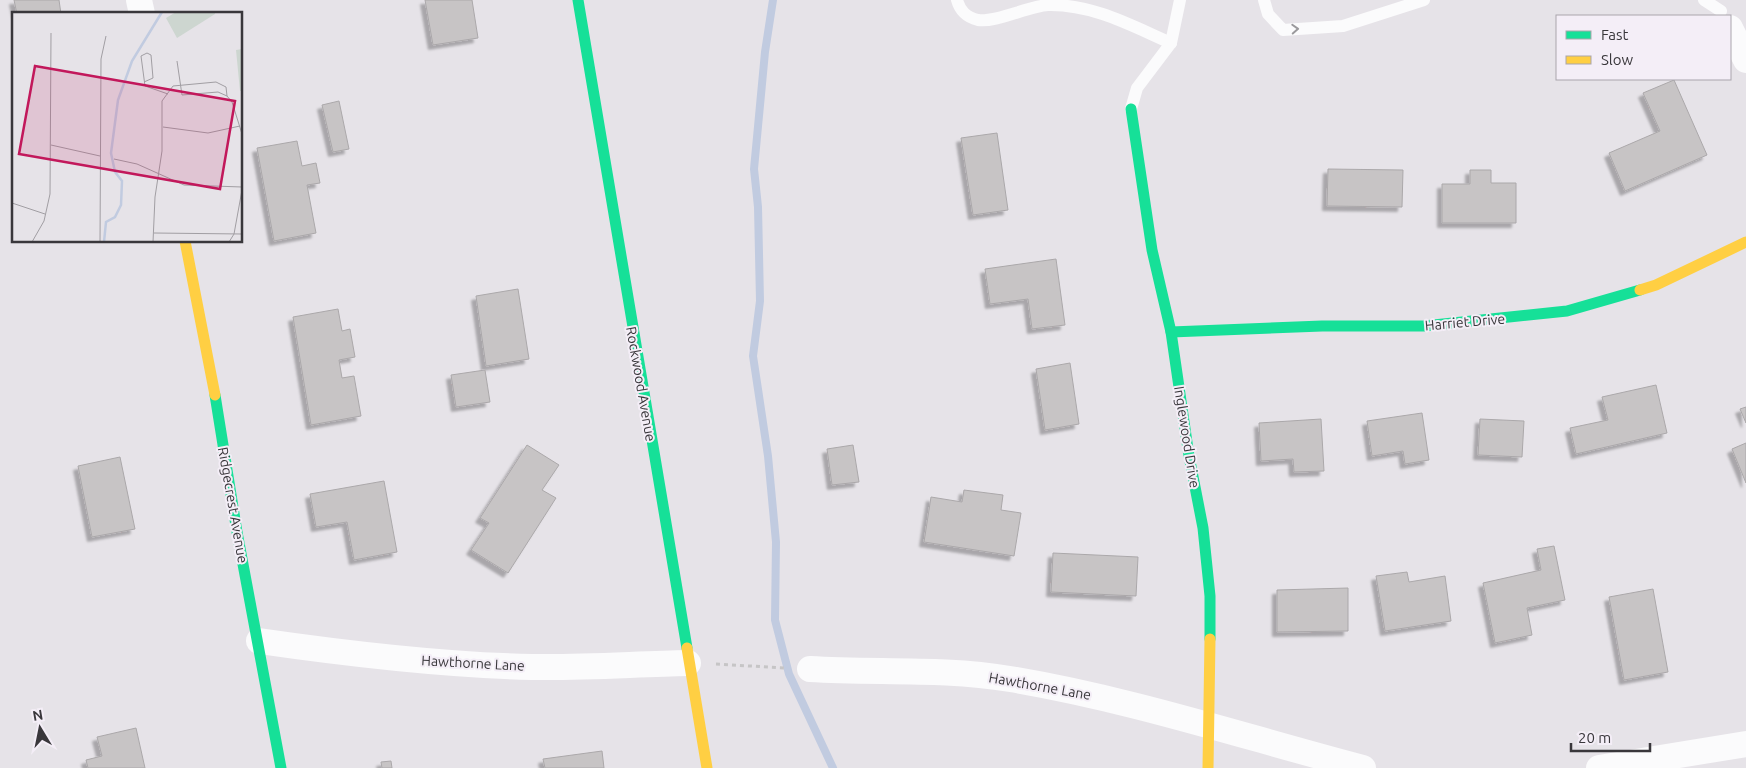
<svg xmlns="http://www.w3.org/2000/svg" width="1746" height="768" font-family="Ubuntu,sans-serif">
<defs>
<filter id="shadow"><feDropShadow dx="-4.5" dy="4.5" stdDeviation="1" flood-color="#0004"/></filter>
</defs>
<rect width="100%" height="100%" fill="#e6e3e8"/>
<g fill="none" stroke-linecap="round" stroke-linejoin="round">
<path stroke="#c1cbe0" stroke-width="8" d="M 773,0 L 765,52 L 754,169 L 758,207 L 760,301 L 753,356 L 768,456 L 776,542 L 775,620 L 789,674 L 833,768"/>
</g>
<g fill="#c7c4c5" stroke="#aba8aa" filter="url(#shadow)">
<path d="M 14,0 L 59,0 L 61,14 L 17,14 Z"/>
<path d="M 425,0 L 472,0 L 478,38 L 433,45 Z"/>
<path d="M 1674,80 L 1707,155 L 1625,191 L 1609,153 L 1660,131 L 1643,93 Z"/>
<path d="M 339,101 L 349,149 L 333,152 L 322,105 Z"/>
<path d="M 997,133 L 1008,210 L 973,215 L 961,138 Z"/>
<path d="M 297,141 L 302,166 L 316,163 L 320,183 L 307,185 L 316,233 L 274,241 L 257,148 Z"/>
<path d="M 1328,169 L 1403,170 L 1402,207 L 1327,206 Z"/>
<path d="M 1470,170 L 1491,170 L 1491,183 L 1516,183 L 1516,223 L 1442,223 L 1442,184 L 1470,184 Z"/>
<path d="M 1056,259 L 1065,325 L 1032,329 L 1028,299 L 990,304 L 985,269 Z"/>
<path d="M 518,289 L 529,359 L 486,366 L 476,296 Z"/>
<path d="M 338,309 L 342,331 L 350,329 L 355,357 L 339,360 L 342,378 L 354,376 L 361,416 L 311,425 L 293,317 Z"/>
<path d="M 1070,363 L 1079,424 L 1045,430 L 1036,369 Z"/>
<path d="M 485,370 L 490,402 L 456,407 L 451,375 Z"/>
<path d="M 1656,385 L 1667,433 L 1576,454 L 1570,428 L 1608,420 L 1602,397 Z"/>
<path d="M 1746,407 L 1746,423 L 1740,409 Z"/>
<path d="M 1422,413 L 1429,460 L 1405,464 L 1403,451 L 1372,456 L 1367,421 Z"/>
<path d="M 1321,419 L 1324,471 L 1294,472 L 1293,459 L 1261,461 L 1259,423 Z"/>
<path d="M 1480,419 L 1524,421 L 1522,457 L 1478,455 Z"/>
<path d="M 1746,443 L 1746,483 L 1732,449 Z"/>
<path d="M 527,445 L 559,465 L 542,490 L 556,498 L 508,573 L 471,550 L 489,523 L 480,518 Z"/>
<path d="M 853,445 L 859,482 L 832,485 L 827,449 Z"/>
<path d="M 120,457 L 135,529 L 92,537 L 78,466 Z"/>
<path d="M 384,481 L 397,552 L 354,560 L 347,522 L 316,527 L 310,494 Z"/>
<path d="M 964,490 L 1003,495 L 1001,510 L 1021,513 L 1014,556 L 924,542 L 931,497 L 962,502 Z"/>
<path d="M 1554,546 L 1565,600 L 1527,608 L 1532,635 L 1495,643 L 1483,583 L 1541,570 L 1537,549 Z"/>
<path d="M 1053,553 L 1138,557 L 1136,596 L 1051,592 Z"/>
<path d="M 1407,572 L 1409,582 L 1445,576 L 1451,621 L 1385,631 L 1376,576 Z"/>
<path d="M 1348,588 L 1348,631 L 1277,632 L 1277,590 Z"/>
<path d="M 1653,589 L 1668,672 L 1624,680 L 1609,597 Z"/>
<path d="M 136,728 L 145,768 L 88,768 L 86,760 L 102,756 L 97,737 Z"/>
<path d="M 602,751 L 604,768 L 545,768 L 543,759 Z"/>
<path d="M 391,761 L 392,768 L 382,768 L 381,762 Z"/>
</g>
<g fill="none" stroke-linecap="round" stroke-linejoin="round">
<path stroke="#c6c5c6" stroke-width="3" stroke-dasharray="4 4" stroke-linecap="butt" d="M 716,664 L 784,668"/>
<g stroke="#fbfbfc" stroke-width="12">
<path d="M 957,0 C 960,11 966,17 978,20 C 995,23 1029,6 1048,5 C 1093,4 1132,26 1171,43"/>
<path d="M 1264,0 L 1268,14 L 1283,30 L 1343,26 L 1424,0"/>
<path d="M 1704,0 L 1721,11"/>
<path d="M 1131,109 L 1137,88 L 1171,43 L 1180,0"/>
</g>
<g stroke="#fbfbfc" stroke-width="26">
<path d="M 139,0 L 142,14"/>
<path d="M 1730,28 L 1746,60"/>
<path d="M 259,641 C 349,654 440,665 532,667 C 584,668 636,664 688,663"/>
<path d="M 810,669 C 877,673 944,668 1010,679 C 1130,699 1245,737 1363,768"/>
<path d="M 1599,768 L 1746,744"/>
</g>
<g stroke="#16e098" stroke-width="11">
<path d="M 578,0 L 687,648"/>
<path d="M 1131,109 L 1152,250 L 1171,332 L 1189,456 L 1203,528 L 1210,596 L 1210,639"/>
<path d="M 1171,332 L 1322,326 L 1424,326 L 1567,311 L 1640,290"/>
<path d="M 215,395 L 237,532 L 281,768"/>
</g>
<g stroke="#ffcf43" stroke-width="11">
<path d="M 185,241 L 215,395"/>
<path d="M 1640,290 L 1656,285 L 1746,242"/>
<path d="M 687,648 L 707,768"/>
<path d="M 1208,768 L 1210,639"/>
</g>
</g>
<defs><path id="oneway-chevron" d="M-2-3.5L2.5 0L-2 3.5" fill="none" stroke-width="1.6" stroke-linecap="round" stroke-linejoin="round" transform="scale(1.25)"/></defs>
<use stroke="#9a999c" href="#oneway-chevron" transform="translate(1295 29) rotate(-3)"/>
<g text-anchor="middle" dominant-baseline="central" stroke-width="4" stroke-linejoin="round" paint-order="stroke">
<g font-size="14" fill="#39373b" stroke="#f4eef7">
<text transform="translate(1465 322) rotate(-5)">Harriet Drive</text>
<text transform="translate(641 384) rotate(80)">Rockwood Avenue</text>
<text transform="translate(1187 437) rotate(81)">Inglewood Drive</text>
<text transform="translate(233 505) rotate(80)">Ridgecrest Avenue</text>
<text transform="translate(473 663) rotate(3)">Hawthorne Lane</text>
<text transform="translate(1040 686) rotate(10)">Hawthorne Lane</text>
</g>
</g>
<g transform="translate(12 12)">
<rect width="230" height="230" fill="#e6e3e8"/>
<path d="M 164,0 L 203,0 L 203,2 L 165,26 L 154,6 ZM 230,37 L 230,79 L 228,79 L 224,38 Z" fill="#cdd6d0"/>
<path fill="none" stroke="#c1cbe0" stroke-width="2.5" d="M 92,230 L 94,210 L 103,205 L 109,193 L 110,169 L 103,160 L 99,141 L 106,88 L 120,49 L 150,0"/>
<path fill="none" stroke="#a19ea3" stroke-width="1" d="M 165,49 L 170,83 L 206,80 L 215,84 L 220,90 L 230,122M 132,70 L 141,66 L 139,43 L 135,41 L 129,44 L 133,74 L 156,82M 151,115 L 196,121 L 228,114M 39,133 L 88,144M 102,147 L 125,152 L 172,173 L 230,175M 0,191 L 33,202M 142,221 L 230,222M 20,230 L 32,209 L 38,182 L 39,21M 88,230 L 89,47 L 94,24M 141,230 L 143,185 L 150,139 L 150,89 L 161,74 L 204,70 L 214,75 L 215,84M 217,230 L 222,222 L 230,178"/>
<path fill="#c2185b" fill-opacity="0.15" stroke="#c2185b" stroke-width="2.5" d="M 23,54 L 223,89 L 208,177 L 7,142 Z"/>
<rect width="230" height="230" fill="none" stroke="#39373b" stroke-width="2.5"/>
</g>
<rect x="1556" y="15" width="175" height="65" fill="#f4eef7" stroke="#a9a5ac"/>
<rect x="1566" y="31" width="25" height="8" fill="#16e098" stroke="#a9a5ac"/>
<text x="1601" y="40" font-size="15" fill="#39373b">Fast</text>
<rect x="1566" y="56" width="25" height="8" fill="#ffcf43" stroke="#a9a5ac"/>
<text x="1601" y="65" font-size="15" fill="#39373b">Slow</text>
<g transform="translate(40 728) rotate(350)" stroke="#f4eef7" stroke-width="4" paint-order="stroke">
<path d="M0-4L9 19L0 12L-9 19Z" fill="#39373b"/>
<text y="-8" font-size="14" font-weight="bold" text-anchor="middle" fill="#39373b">N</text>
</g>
<path d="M1571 743v8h79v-8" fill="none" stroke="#39373b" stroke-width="2.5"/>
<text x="1578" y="743" font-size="15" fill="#39373b" stroke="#f4eef7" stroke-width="4" paint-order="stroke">20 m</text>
</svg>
